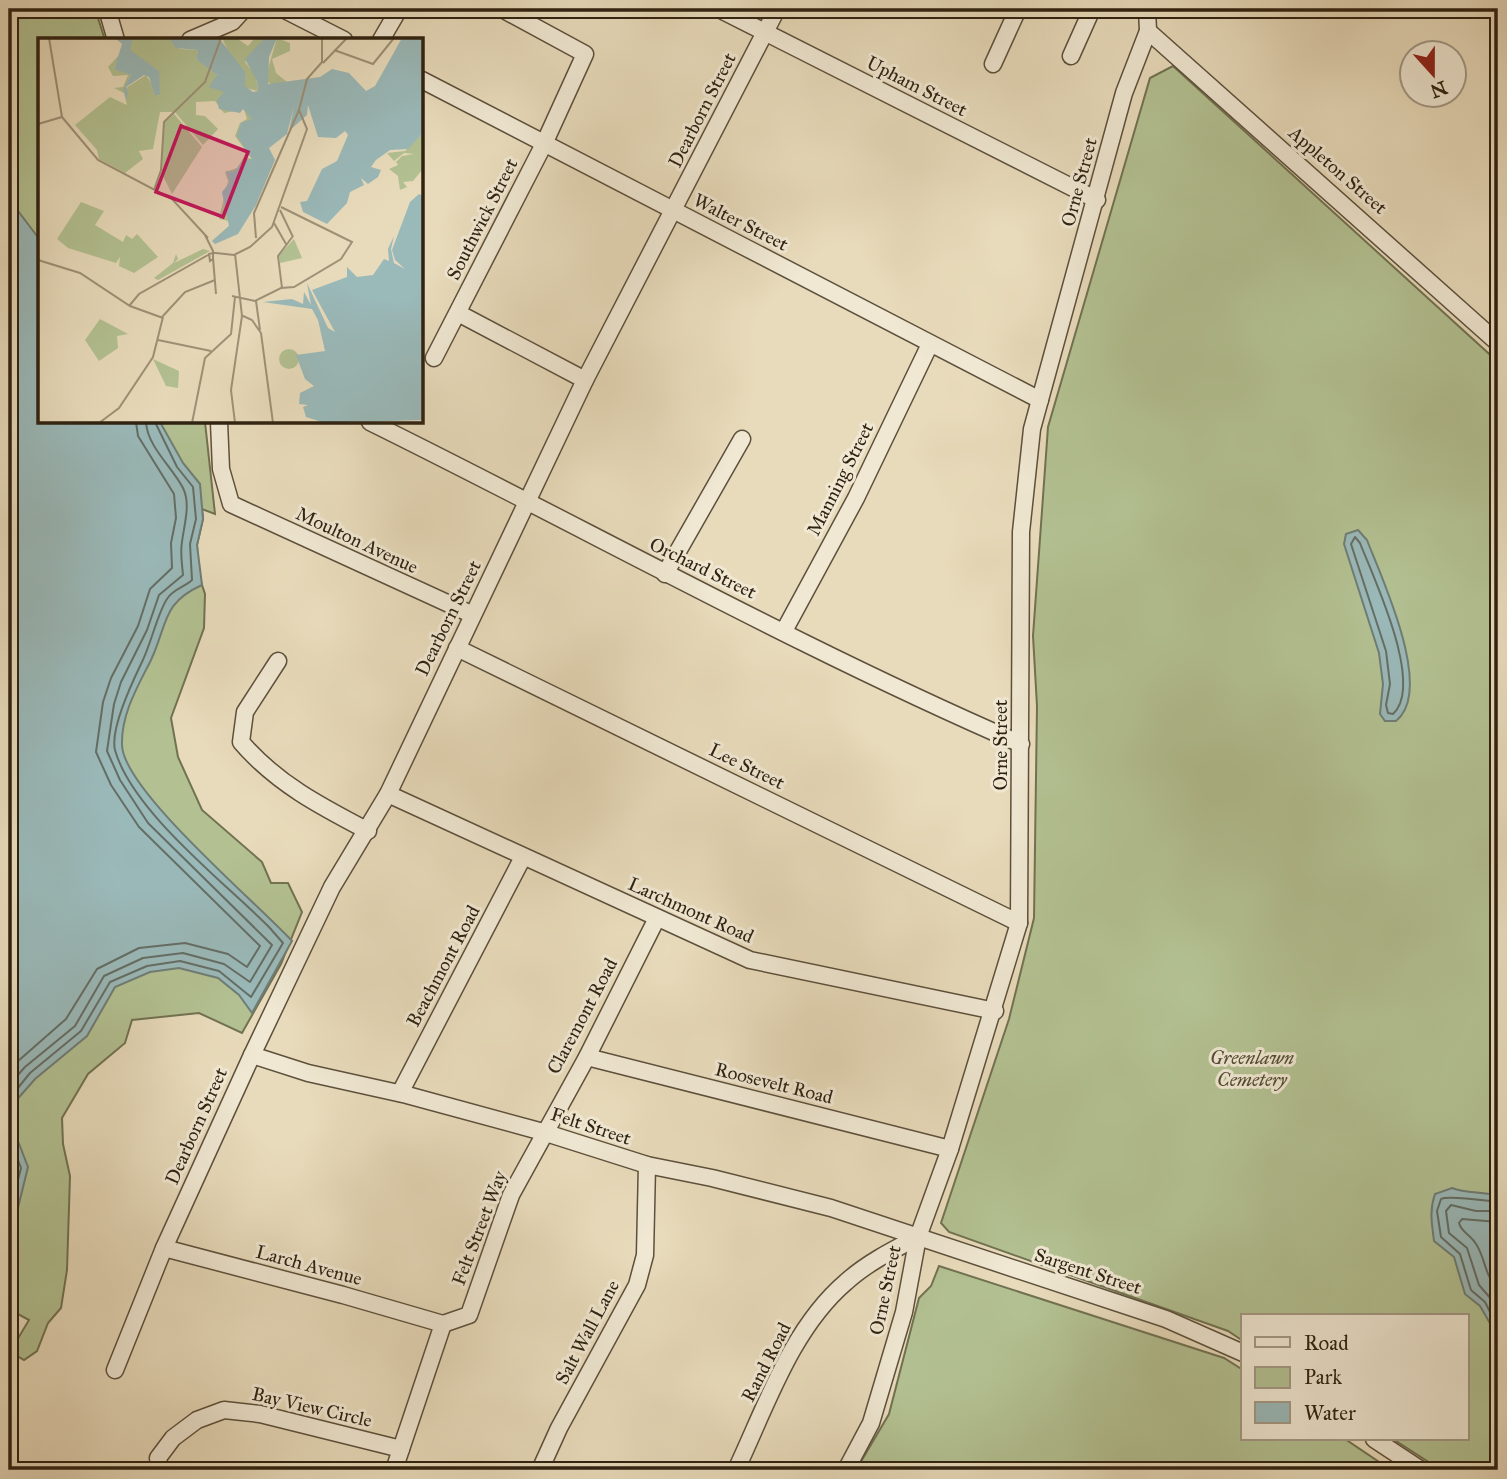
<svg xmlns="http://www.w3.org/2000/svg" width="1507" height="1479" font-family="'IM FELL Great Primer',serif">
<rect width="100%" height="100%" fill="#e8dbbb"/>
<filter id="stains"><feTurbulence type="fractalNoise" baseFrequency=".00286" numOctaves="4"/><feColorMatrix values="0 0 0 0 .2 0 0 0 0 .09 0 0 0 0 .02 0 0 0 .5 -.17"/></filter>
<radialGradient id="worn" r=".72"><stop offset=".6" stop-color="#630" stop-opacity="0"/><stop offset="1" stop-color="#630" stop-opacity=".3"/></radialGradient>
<g fill="#b3c192" stroke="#717252" stroke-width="2">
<path d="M 9,9 L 95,9 L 105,40 L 40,40 L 40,422 L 205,422 L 215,514 L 202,509 L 203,519 L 197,545 L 199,576 L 205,594 L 204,628 L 171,718 L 178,757 L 202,810 L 262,862 L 271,883 L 288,883 L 302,912 L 281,964 L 242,1033 L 199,1013 L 132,1020 L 125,1043 L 88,1074 L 62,1118 L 63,1144 L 70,1176 L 67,1270 L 61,1308 L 48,1323 L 37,1351 L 24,1360 L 14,1354 L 17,1340 L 29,1320 L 14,1312 L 9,1301 Z"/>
<path d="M 1173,66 L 1498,362 L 1498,1470 L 1441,1470 L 1393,1439 L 1467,1439 L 1467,1316 L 1243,1316 L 1243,1341 L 1228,1331 L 949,1232 L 941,1223 L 1009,1019 L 1034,918 L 1037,706 L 1033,636 L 1048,427 L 1150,78 Z"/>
<path d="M 939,1266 L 1224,1358 L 1243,1370 L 1243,1439 L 1345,1439 L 1391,1470 L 856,1470 L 889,1414 L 919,1298 L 931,1286 Z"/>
</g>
<g fill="#9ab9b9" stroke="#6f7d76" stroke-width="2">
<path d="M 9,199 L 40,240 L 40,422 L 160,422 L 183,463 L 200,484 L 203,519 L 197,545 L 202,585 C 162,603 168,623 151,660 C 138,686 121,714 122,745 C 123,790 257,903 292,941 L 252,1013 L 239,995 L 218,978 L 179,968 L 150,972 L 115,987 L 87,1036 L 35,1079 L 14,1103 L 11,1123 L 28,1167 L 14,1224 L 16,1256 L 9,1272 L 9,1288 Z"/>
<path d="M 1358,530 L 1367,540 C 1381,577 1435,690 1396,721 L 1385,721 L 1380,714 L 1383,684 L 1379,653 L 1344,544 L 1346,534 Z"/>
<path d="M 1452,1188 C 1467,1194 1484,1191 1498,1196 L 1498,1419 L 1490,1386 L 1495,1353 L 1491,1325 L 1480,1306 L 1465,1294 L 1454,1257 L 1434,1241 C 1432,1224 1429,1211 1435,1194 Z"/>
</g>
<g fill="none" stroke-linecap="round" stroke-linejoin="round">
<g stroke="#646e65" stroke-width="2">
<path d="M 1355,537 L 1360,543 C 1373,577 1425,685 1393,714 L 1388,713 L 1386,705 L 1390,684 L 1386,651 L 1351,544 Z"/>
<path d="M 9,1069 L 66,1019 L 97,969 L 139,948 L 185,943 L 228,954 L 247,967 L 260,946 L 139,827 L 111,785 L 96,752 L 103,702 L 111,678 L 138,626 L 150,589 L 172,568 L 171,543 L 176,518 L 174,494 L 138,436 L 136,422"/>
<path d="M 9,1085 L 25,1067 L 75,1026 L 104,976 L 143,958 L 183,953 L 224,964 L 250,982 L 272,945 L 148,823 L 120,780 L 107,751 L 114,704 L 121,682 L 147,630 L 159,595 L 183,575 C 182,564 180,552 182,542 C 184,525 191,504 183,488 C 172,467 147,446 146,422"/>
<path d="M 9,1099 L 30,1073 L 81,1031 L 110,982 L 147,966 L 180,961 L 219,971 L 251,997 L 283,943 L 269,927 C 224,882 132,811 115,750 C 110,729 132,683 141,664 C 151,645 157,614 167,599 C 173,589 185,587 192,580 L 190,544 L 196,519 L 193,487 L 177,467 L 155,422"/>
<path d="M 9,1137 L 21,1168 L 9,1215"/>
<path d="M 1498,1202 C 1487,1201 1448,1195 1441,1199 L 1437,1211 L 1441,1237 L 1460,1254 L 1471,1290 L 1485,1302 L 1498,1328"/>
<path d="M 1498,1211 L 1476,1211 L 1451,1205 L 1446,1211 L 1449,1233 L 1467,1248 L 1479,1285 L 1498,1307"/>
<path d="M 1498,1222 L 1462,1219 L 1459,1223 C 1461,1232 1471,1235 1476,1244 C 1486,1259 1484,1276 1498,1288"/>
</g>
<g stroke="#5d503c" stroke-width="19">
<g id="minor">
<path d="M 107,9 L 116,40"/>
<path d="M 283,9 L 344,40"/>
<path d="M 719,9 L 1097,200"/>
<path d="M 1148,31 L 1498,343"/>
<path d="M 190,40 L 232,22 L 244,9"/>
<path d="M 381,40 L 399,9"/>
<path d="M 1071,56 L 1092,9"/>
<path d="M 993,64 L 1018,9"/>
<path d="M 422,80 L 1040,400"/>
<path d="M 458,313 L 585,380"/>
<path d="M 434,358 L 544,144 L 585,54 L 502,9"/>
<path d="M 219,422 L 221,469 L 231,504 L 471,614"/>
<path d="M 370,422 C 587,529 799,648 1021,744"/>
<path d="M 665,574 L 742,439"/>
<path d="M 784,631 L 856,498 L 930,344"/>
<path d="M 457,648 L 1019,923"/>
<path d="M 278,661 L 245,712 L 241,742 C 276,783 320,806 368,831"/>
<path d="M 388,794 L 750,960 L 995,1011"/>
<path d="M 252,1055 L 308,1073 L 407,1095 L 543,1132 L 647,1165 L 712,1178 L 831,1208 L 1166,1319 L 1243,1353"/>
<path d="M 587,1057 L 950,1149"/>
<path d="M 400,1093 L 523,857"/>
<path d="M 164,1248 L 343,1295 L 443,1324"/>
<path d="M 443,1324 L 469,1315 L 511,1195 L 587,1057 L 657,918"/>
<path d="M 115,1370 L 164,1248 L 252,1055 L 332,887 L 388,794 L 585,380 L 777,9"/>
<path d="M 1374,1439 L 1421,1470"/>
<path d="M 160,1470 L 158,1458 L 173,1438 L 197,1420 L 224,1410 L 260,1414 L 401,1449"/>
<path d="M 394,1470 L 443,1324"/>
<path d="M 540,1470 L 559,1428 L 637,1285 L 645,1255 L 647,1165"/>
<path d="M 736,1470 C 766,1407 791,1329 846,1282 C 867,1263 893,1250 918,1237"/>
<path d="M 846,1470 L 871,1423 L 904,1312 L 918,1237 L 950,1149 L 1019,923 L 1021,532 L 1032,429 L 1124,93 L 1148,31 L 1147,9"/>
</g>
</g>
<use href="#minor" stroke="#f0e8d3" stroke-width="16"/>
</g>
<g text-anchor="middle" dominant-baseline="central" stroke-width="6" stroke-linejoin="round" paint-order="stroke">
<g font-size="19" fill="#2f2211" stroke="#f0e8d3">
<text transform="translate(917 86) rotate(27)">Upham Street</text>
<text transform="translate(702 110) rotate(-63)">Dearborn Street</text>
<text transform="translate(1338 170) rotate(41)">Appleton Street</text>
<text transform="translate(1079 182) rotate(-75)">Orne Street</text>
<text transform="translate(482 219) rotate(-63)">Southwick Street</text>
<text transform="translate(741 222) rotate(27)">Walter Street</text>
<text transform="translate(840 479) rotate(-63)">Manning Street</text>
<text transform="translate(357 540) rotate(25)">Moulton Avenue</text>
<text transform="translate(703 568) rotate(26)">Orchard Street</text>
<text transform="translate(448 618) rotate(-64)">Dearborn Street</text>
<text transform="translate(1000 745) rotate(-90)">Orne Street</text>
<text transform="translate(747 766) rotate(26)">Lee Street</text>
<text transform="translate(691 910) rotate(24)">Larchmont Road</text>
<text transform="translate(443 966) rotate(-62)">Beachmont Road</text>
<text transform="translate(582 1016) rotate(-62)">Claremont Road</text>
<text transform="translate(774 1083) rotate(14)">Roosevelt Road</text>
<text transform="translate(196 1126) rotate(-66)">Dearborn Street</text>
<text transform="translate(591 1126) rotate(18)">Felt Street</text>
<text transform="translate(479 1228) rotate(-69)">Felt Street Way</text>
<text transform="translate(309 1265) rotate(15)">Larch Avenue</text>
<text transform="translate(1088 1271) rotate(18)">Sargent Street</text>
<text transform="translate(885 1290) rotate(-78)">Orne Street</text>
<text transform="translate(587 1332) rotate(-62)">Salt Wall Lane</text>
<text transform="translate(766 1362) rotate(-63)">Rand Road</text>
<text transform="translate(312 1407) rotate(13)">Bay View Circle</text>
</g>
<g font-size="19" font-style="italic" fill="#504a31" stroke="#f0e8d3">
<text x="1252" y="1057">Greenlawn<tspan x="1252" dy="22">Cemetery</tspan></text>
</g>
</g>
<g transform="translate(38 38)">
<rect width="385" height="385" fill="#e8dbbb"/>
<path d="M 93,0 L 133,0 L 142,11 L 160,12 L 158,22 L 167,23 L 204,68 L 231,75 L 195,191 L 174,203 L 191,188 L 191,183 L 181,181 L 190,143 L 187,134 L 199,130 L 206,119 L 214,121 L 197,98 L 202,85 L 209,81 L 206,71 L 186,75 L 177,63 L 158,64 L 158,77 L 167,78 L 180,91 L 165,107 L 137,74 L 122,74 L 115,111 L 101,113 L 105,121 L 87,135 L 61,121 L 59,112 L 37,87 L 72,59 L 89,67 L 86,55 L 76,50 L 85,49 L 90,37 L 75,38 L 70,29 L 81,17 L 76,30 L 93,37 L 87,48 L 88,55 L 88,50 L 108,37 L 121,58 L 120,33 L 91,13 ZM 184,0 L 200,1 L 210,8 L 217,0 L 227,0 L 207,24 L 218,38 L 220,53 L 208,50 ZM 239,0 L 252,5 L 252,13 L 234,21 L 238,35 L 249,44 L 234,47 L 227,42 ZM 136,76 L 164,109 L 134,156 L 124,136 L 125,86 ZM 385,95 L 384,132 L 375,143 L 365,144 L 369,149 L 362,152 L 360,138 L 351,131 L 360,127 L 358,124 L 364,118 L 376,116 L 366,115 L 356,123 L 349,115 L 367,113 ZM 43,164 L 66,173 L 57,187 L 85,204 L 88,197 L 94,201 L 99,196 L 120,219 L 96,235 L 81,228 L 82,219 L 78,225 L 30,210 L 19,201 ZM 256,201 L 264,220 L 242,225 L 241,217 ZM 165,211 L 172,213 L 120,242 L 116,240 L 135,225 L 138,216 L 140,221 L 136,225 ZM 62,281 L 90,296 L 79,298 L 80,310 L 61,323 L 47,302 ZM241 321a10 10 0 1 1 20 0a10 10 0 1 1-20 0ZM 115,321 L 141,333 L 140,350 L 128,348 Z" fill="#b3c192"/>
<path d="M 77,0 L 95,0 L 92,12 L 121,33 L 122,57 L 117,57 L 111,39 L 106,37 L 88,49 L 90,55 L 89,62 L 85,51 L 93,37 L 76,31 L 84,6 ZM 131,0 L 181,0 L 207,34 L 207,48 L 215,54 L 220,53 L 219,43 L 207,21 L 227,0 L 239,0 L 231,19 L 230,46 L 282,39 L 294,31 L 311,35 L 328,53 L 337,48 L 364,0 L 385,0 L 385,95 L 370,111 L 352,112 L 338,122 L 333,129 L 343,132 L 340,139 L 330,146 L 323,140 L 326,147 L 312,154 L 309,165 L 289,186 L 265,174 L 262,164 L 269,163 L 284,131 L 299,123 L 310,97 L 307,93 L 298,100 L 280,99 L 270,67 L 269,77 L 251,93 L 256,68 L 249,96 L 231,110 L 237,122 L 218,167 L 200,196 L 177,206 L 174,203 L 191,188 L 184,154 L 192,144 L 188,133 L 196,134 L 206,122 L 214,121 L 199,98 L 203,85 L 214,81 L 205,71 L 202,75 L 181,71 L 179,62 L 186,54 L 171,49 L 179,37 L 158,21 L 160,12 L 138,10 ZM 381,156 L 385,158 L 385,382 L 287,385 L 268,379 L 265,369 L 270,367 L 261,366 L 262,355 L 276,348 L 267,341 L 258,317 L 287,313 L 280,282 L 274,271 L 225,264 L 254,261 L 265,266 L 266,254 L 273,267 L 269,245 L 290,290 L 297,294 L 274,252 L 309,239 L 309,229 L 319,239 L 335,237 L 346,221 L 351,223 L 350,211 L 356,198 L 353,211 L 356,225 L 367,231 L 357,222 L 354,212 L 372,164 Z" fill="#9ab9b9"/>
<path fill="none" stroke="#9ab9b9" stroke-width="3.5" d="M 326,241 L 338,249 L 385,248"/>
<path fill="none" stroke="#9e9177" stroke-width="2" d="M 11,0 L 24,79M 296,12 L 335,26 L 356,0M 285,25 L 309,0M 0,86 L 24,79 L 60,122 L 134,161 L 170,200M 116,152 L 123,132 L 126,84 L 167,44 L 183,0M 242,172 L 255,199M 236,185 L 248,206M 167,197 L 175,213 L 175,221 L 172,223 L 171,216 L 175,215 L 178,215 L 196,217 L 212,209 L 234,189 L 269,91 L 261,72 L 269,41 L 284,24 L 284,0M 218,200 L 216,175 L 261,72M 197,216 L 204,278M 175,220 L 178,256M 0,222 L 42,235 L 92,268 L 125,280M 244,250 L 240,218 L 255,198M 194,258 L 217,263 L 243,250 L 256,249 L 303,221 L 314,204 L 243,169M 218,263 L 222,292M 91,268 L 101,256 L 170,217M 203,277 L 214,282 L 223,295 L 235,385M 124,279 L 147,254 L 177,242M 120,302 L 173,313M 61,385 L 81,370 L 115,319 L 125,279M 154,385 L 167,320 L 193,296 L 197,259M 197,385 L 193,352 L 204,278"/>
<path fill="#c2185b" fill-opacity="0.15" stroke="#c2185b" stroke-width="3.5" d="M 143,88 L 210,114 L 185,179 L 118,154 Z"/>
<rect width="385" height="385" fill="none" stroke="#2f2211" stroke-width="3.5"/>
</g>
<rect width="1507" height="1479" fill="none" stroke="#e8dbbb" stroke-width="35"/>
<rect x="10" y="10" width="1486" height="1458" fill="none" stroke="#2f2211" stroke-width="3.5"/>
<rect x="18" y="18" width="1472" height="1444" fill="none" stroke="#2f2211" stroke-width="2"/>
<rect x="1241" y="1314" width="228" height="126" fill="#f0e8d3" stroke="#a39985" stroke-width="2"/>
<rect x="1255" y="1337" width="35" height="10" fill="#f0e8d3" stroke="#a39985" stroke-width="2"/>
<text x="1304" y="1350" font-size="21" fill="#2f2211">Road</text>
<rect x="1255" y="1367" width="35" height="21" fill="#b3c192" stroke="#a39985" stroke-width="2"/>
<text x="1304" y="1384" font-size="21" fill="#2f2211">Park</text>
<rect x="1255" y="1402" width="35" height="21" fill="#9ab9b9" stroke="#a39985" stroke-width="2"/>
<text x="1304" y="1420" font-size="21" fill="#2f2211">Water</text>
<g transform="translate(1433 74) rotate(159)"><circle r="33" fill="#f0e8d3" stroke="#a39985" stroke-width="2"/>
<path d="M0-5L12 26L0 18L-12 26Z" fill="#8f2418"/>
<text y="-10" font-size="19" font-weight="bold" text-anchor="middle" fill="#2f2211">N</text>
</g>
<rect width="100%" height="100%" filter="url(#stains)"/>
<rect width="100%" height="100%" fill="url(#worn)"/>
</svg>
